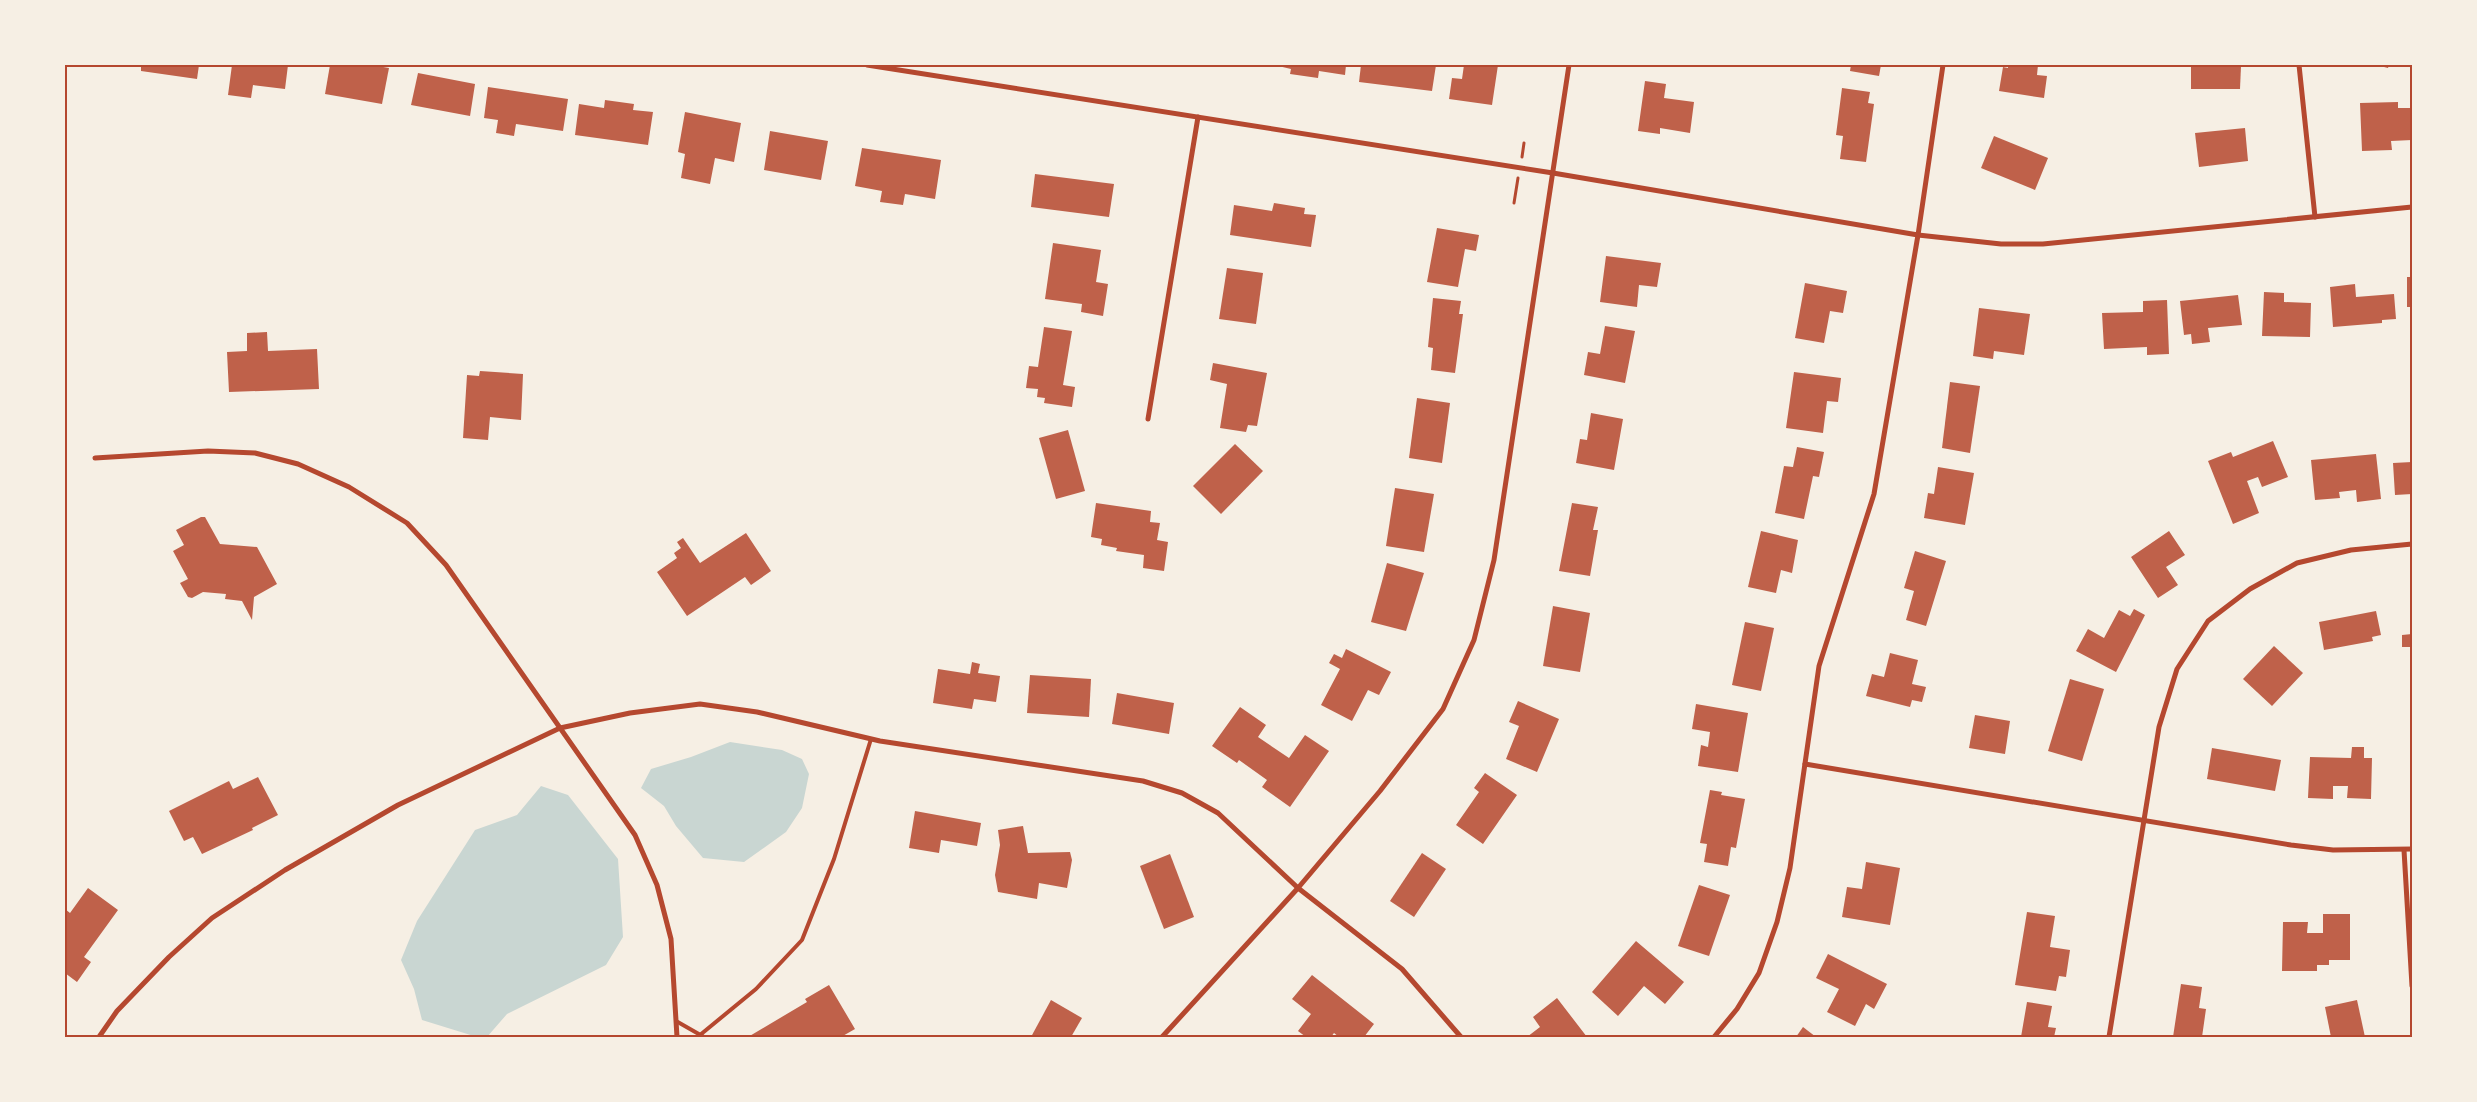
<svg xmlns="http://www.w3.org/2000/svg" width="2477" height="1102" font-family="'Fira Sans',sans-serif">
<rect width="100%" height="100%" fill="#f6efe4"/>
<g fill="#c9d6d2">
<path d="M 730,742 L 782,750 L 802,759 L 809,774 L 802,808 L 786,832 L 744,862 L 703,858 L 676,826 L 664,806 L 641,788 L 651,769 L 691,757 Z"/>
<path d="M 541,786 L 568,795 L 618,859 L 623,937 L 606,965 L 507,1014 L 487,1037 L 477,1037 L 422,1020 L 414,989 L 401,960 L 417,921 L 475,830 L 517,815 Z"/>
</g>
<g fill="#bf614a">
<path d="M 141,65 L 199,65 L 197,79 L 141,71 Z"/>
<path d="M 232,65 L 288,65 L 285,89 L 253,85 L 251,98 L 228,95 Z"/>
<path d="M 330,65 L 372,65 L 389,68 L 382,104 L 325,94 Z"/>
<path d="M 1274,65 L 1346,65 L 1345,75 L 1319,71 L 1318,78 L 1290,74 L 1291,69 Z"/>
<path d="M 1361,65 L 1436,65 L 1432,91 L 1359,82 Z"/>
<path d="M 1464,65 L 1498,65 L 1492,105 L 1449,99 L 1452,78 L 1462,79 Z"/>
<path d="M 1851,65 L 1881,65 L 1879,76 L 1850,71 Z"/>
<path d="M 2008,65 L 2038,65 L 2037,75 L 2047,76 L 2044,98 L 1999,91 L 2003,67 L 2008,68 Z"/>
<path d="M 2191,65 L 2241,66 L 2240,89 L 2191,89 Z"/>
<path d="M 2376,65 L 2389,65 L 2388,68 Z"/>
<path d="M 418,73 L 475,84 L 470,116 L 411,105 Z"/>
<path d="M 1645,81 L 1666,84 L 1664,98 L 1694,102 L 1690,133 L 1660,128 L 1660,134 L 1638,131 Z"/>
<path d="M 488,87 L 568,99 L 563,131 L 516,124 L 514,136 L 496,133 L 498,120 L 484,118 Z"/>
<path d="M 1842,88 L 1870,92 L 1868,103 L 1874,104 L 1866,162 L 1840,159 L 1843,136 L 1836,135 Z"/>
<path d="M 605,100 L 634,104 L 633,110 L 653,112 L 648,145 L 575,135 L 579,104 L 604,108 Z"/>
<path d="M 2398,102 L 2398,108 L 2412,108 L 2412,140 L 2391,141 L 2392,150 L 2362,151 L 2360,103 Z"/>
<path d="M 685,112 L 741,123 L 734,162 L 715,158 L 710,184 L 681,178 L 685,154 L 678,152 Z"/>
<path d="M 2245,128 L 2248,161 L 2199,167 L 2195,133 Z"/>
<path d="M 770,131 L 828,141 L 821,180 L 764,170 Z"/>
<path d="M 1994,136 L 2048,158 L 2035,190 L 1981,168 Z"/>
<path d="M 862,148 L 941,160 L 935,199 L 905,194 L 903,205 L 880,202 L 882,191 L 855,186 Z"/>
<path d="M 1035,174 L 1114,184 L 1109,217 L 1031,207 Z"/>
<path d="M 1274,203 L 1305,208 L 1304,214 L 1316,215 L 1311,247 L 1230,235 L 1234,205 L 1272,211 Z"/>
<path d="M 1437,228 L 1479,235 L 1476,251 L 1465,249 L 1458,287 L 1427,282 Z"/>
<path d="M 1053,243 L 1101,250 L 1096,282 L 1108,284 L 1103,316 L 1081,312 L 1082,304 L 1045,299 Z"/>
<path d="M 1606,256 L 1661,263 L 1657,287 L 1639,285 L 1637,307 L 1600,302 Z"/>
<path d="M 1227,268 L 1263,273 L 1256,324 L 1219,319 Z"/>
<rect x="2407" y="277" width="5" height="30"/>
<path d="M 1805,283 L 1847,291 L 1843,313 L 1830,311 L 1824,343 L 1795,338 Z"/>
<path d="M 2355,284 L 2356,297 L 2394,294 L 2396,319 L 2382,320 L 2382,323 L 2333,327 L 2330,287 Z"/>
<path d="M 2264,292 L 2284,293 L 2284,302 L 2311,303 L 2310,337 L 2262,336 Z"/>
<path d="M 2238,295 L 2242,325 L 2208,328 L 2210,342 L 2192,344 L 2191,334 L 2184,335 L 2180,301 Z"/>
<path d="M 1433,298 L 1461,301 L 1459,314 L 1463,314 L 1455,373 L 1431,370 L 1433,348 L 1428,347 Z"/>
<path d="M 2167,300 L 2169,354 L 2147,355 L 2147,347 L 2104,349 L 2102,313 L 2143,312 L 2143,301 Z"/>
<path d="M 1979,308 L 2030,314 L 2024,355 L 1994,351 L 1993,359 L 1973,356 Z"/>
<path d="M 1605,326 L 1635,331 L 1625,383 L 1584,375 L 1588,352 L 1600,354 Z"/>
<path d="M 1044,327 L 1072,331 L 1063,385 L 1075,387 L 1072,407 L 1044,403 L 1045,398 L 1037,397 L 1038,389 L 1026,388 L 1029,366 L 1038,367 Z"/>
<path d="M 267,332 L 268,351 L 317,349 L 319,389 L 229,392 L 227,352 L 247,351 L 247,333 Z"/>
<path d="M 1213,363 L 1267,373 L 1257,426 L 1248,425 L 1246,432 L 1220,428 L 1227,384 L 1210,380 Z"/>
<path d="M 480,371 L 523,374 L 521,420 L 490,417 L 488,440 L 463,438 L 467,375 L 479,376 Z"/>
<path d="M 1794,372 L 1841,378 L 1838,402 L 1827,401 L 1823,433 L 1786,428 Z"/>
<path d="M 1950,382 L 1980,386 L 1970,453 L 1942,448 Z"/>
<path d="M 1417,398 L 1450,403 L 1442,463 L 1409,458 Z"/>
<path d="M 1591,413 L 1623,419 L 1614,470 L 1576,463 L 1580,439 L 1587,440 Z"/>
<path d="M 1068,430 L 1085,491 L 1056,499 L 1039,438 Z"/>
<path d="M 2273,441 L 2288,477 L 2262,487 L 2258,477 L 2247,481 L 2259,513 L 2233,524 L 2208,461 L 2231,452 L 2233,457 Z"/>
<path d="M 1235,444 L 1263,471 L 1221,514 L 1193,486 Z"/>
<path d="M 1797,447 L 1824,452 L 1819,477 L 1813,476 L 1804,519 L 1775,513 L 1784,466 L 1793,467 Z"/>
<path d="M 2376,454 L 2381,499 L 2357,502 L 2356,490 L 2339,492 L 2340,498 L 2315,500 L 2311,460 Z"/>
<path d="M 2412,462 L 2412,494 L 2395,495 L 2393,463 Z"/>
<path d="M 1938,467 L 1974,473 L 1965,525 L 1924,518 L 1928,493 L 1934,494 Z"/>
<path d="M 1395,488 L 1434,494 L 1424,552 L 1386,546 Z"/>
<path d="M 1096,503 L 1151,511 L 1150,522 L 1160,523 L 1157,540 L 1168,542 L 1164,571 L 1143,568 L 1144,555 L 1116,551 L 1117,548 L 1101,545 L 1102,539 L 1091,537 Z"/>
<path d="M 1572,503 L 1598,507 L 1593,530 L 1598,530 L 1590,576 L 1559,571 Z"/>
<path d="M 201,517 L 205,517 L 220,544 L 257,547 L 277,584 L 254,597 L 252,620 L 242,601 L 225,599 L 226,594 L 203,592 L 192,598 L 188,597 L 180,583 L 188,579 L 173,551 L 184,545 L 176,530 Z"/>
<path d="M 1761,531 L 1798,540 L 1792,573 L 1781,570 L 1776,593 L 1748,587 Z"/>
<path d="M 2169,531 L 2185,555 L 2166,567 L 2178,585 L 2158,598 L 2131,557 Z"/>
<path d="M 746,533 L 771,571 L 751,585 L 745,577 L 687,616 L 657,572 L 677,558 L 674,553 L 681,548 L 677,542 L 683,538 L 700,563 Z"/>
<path d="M 1915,551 L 1946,561 L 1926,626 L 1906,620 L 1914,591 L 1904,588 Z"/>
<path d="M 1387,563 L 1424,573 L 1406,631 L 1371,622 Z"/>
<path d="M 1553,606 L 1590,613 L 1580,672 L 1543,666 Z"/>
<path d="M 2134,609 L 2145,615 L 2116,672 L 2076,651 L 2088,629 L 2104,638 L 2119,610 L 2130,616 Z"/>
<path d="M 2376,611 L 2381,635 L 2372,637 L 2373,641 L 2324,650 L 2319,622 Z"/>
<path d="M 1745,622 L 1774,628 L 1761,691 L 1732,685 Z"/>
<path d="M 2412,634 L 2412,647 L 2402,647 L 2402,635 Z"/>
<path d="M 2274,646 L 2303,673 L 2272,706 L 2243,679 Z"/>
<path d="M 1346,649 L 1391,672 L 1379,695 L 1368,690 L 1352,721 L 1321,705 L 1340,669 L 1329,663 L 1334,654 L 1342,658 Z"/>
<path d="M 1890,653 L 1918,660 L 1912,684 L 1926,687 L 1922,702 L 1912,700 L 1910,707 L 1866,696 L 1872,674 L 1884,677 Z"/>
<path d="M 972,662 L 980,664 L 978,673 L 1000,676 L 996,702 L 974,699 L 972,709 L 933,703 L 938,669 L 970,674 Z"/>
<path d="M 1030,675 L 1091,679 L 1089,717 L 1027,713 Z"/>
<path d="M 2070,679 L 2104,689 L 2082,761 L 2048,751 Z"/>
<path d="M 1117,693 L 1174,703 L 1169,734 L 1112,724 Z"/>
<path d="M 1518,701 L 1559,719 L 1537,772 L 1506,759 L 1519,726 L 1509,722 Z"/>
<path d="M 1696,704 L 1748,713 L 1738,772 L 1698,766 L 1701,745 L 1708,747 L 1710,732 L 1692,729 Z"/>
<path d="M 1240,707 L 1266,725 L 1258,737 L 1289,758 L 1305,735 L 1329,751 L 1290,807 L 1262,787 L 1267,780 L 1239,760 L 1237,763 L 1212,746 Z"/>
<path d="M 1975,715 L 2010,721 L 2005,754 L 1969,748 Z"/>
<path d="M 2352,747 L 2364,747 L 2364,758 L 2372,758 L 2371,799 L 2347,798 L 2348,786 L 2333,786 L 2333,799 L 2308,798 L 2310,757 L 2351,758 Z"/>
<path d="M 2212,748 L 2281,760 L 2275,791 L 2207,779 Z"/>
<path d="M 1485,773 L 1517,795 L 1483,844 L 1456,825 L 1479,792 L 1474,788 Z"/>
<path d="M 258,777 L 278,815 L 252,828 L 253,830 L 202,854 L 193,837 L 184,841 L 169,811 L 229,781 L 233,789 Z"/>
<path d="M 1710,790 L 1722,792 L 1721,795 L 1745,799 L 1736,848 L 1731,847 L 1728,866 L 1704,862 L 1707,844 L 1700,843 Z"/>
<path d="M 915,811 L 981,823 L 977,846 L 941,840 L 939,853 L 909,848 Z"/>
<path d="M 1023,826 L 1028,853 L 1070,852 L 1072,860 L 1067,888 L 1039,883 L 1037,899 L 998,892 L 995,875 L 1000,845 L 998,830 Z"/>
<path d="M 1422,853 L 1446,869 L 1414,917 L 1390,901 Z"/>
<path d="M 1170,854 L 1194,917 L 1164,929 L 1140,866 Z"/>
<path d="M 1866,862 L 1900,868 L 1890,925 L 1842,917 L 1847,887 L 1862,889 Z"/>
<path d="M 1699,885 L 1730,895 L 1709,956 L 1678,946 Z"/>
<path d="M 88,888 L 118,910 L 84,957 L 91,962 L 77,982 L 65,973 L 65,909 L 70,913 Z"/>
<path d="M 2027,912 L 2055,916 L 2050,947 L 2070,950 L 2066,977 L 2059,976 L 2056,991 L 2015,985 Z"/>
<path d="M 2323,914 L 2350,914 L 2350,960 L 2329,960 L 2329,965 L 2317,965 L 2317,971 L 2282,971 L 2283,922 L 2308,922 L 2307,933 L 2323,933 Z"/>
<path d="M 1636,941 L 1684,982 L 1665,1004 L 1644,986 L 1618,1016 L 1592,992 Z"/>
<path d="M 1828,954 L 1887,984 L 1874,1009 L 1866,1004 L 1855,1026 L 1827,1012 L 1839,989 L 1816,978 Z"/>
<path d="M 1312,975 L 1374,1024 L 1364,1037 L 1339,1037 L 1334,1033 L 1331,1037 L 1320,1037 L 1317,1035 L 1315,1037 L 1306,1037 L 1298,1031 L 1311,1014 L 1292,999 Z"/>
<path d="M 2181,984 L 2202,987 L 2199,1008 L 2206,1009 L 2202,1037 L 2173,1037 Z"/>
<path d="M 829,985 L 855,1029 L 841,1037 L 748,1037 L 807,1002 L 805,999 Z"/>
<path d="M 1557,998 L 1587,1037 L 1527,1037 L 1540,1027 L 1533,1017 Z"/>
<path d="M 1051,1000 L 1082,1018 L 1071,1037 L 1031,1037 Z"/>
<path d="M 2357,1000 L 2365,1037 L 2331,1037 L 2325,1007 Z"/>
<path d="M 2027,1002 L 2052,1006 L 2048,1027 L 2056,1028 L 2054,1037 L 2021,1037 Z"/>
<path d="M 1803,1027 L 1816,1037 L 1796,1037 Z"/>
</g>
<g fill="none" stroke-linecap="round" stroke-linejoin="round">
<g stroke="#b5482f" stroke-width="3">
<path d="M 1522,157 L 1524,143"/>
<path d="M 1514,203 L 1518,178"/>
</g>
<g stroke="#b5482f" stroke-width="4">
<path d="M 676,1021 L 704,1037"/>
<path d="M 700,1035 L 756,989 L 802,940 L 834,859 L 871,739"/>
</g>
<g stroke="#b5482f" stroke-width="5">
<path d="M 867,65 L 1553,173 L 1918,235 L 2001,244 L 2043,244 L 2412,207"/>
<path d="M 2299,65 L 2315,217"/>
<path d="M 1148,419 L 1198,117"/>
<path d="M 95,458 L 208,451 L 255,453 L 298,464 L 349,487 L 407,523 L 446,565 L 635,835 L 657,885 L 671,939 L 677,1037"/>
<path d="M 1805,764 L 2291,845 L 2333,850 L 2412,849"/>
<path d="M 2404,850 L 2412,986"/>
<path d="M 99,1037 L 117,1011 L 169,957 L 212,918 L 285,870 L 398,805 L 560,728 L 630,713 L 700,704 L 757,712 L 880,741 L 1143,781 L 1182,793 L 1218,813 L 1298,888 L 1402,969 L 1461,1037"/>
<path d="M 1162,1037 L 1298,888 L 1380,791 L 1443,709 L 1474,640 L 1494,560 L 1569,65"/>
<path d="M 1714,1037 L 1737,1009 L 1759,973 L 1777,922 L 1790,868 L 1819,666 L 1874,494 L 1918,235 L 1943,65"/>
<path d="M 2109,1037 L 2159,727 L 2177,669 L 2208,621 L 2250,589 L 2297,563 L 2351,550 L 2412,544"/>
</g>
</g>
<rect width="2477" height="1102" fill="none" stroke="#f6efe4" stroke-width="132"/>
<rect x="66" y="66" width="2345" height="970" fill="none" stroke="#b5482f" stroke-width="2"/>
</svg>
